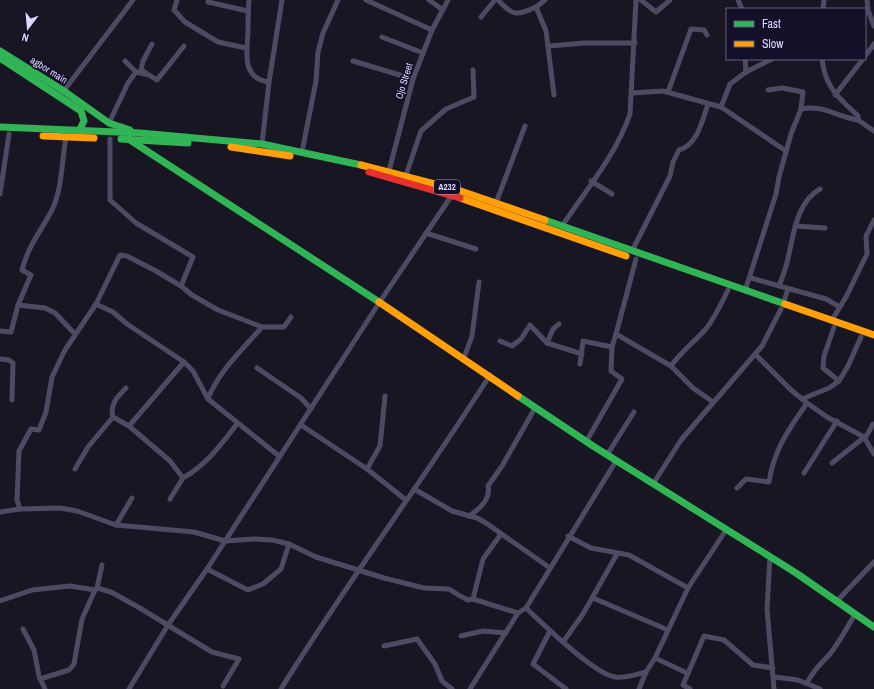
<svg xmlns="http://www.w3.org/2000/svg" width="874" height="689" font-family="'Archivo Narrow',sans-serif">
<rect width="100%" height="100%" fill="#181623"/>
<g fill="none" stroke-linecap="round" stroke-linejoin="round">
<g stroke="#4d4b64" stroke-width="5">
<path d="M 177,0 L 174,10 L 185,22 L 218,42 L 246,48"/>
<path d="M 249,0 C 248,11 248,21 248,32 C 247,53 241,78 269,82"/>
<path d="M 366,0 L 432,30"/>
<path d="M 429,0 L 443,10"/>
<path d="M 498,0 C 513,16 516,16 536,7"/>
<path d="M 545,0 L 536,7 L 546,31 L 554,95"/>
<path d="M 641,0 L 656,12 L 670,0"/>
<path d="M 738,0 L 742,9"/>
<path d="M 867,0 L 868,10 L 874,26"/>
<path d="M 208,2 L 248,11"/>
<path d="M 823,9 L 824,0"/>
<path d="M 481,17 L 495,0"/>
<path d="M 382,37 L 423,53"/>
<path d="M 549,46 L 585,43 L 635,43"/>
<path d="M 865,56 L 874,44"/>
<path d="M 745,59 L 746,72"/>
<path d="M 822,59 C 825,87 838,97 858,116 L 858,120 L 874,131"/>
<path d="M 125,61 L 136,72"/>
<path d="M 353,61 L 413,79"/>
<path d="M 146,73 L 141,70 L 143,61 L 152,44"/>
<path d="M 768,90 L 782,88 L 803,92 L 801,109"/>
<path d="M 668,92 L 691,29 L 704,30 L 707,35"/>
<path d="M 632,93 L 663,91 L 721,107 L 786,151"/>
<path d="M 835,95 L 863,59"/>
<path d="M 59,97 L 133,0"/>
<path d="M 721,107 L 730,84 L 746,72 L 772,59"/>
<path d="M 109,123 L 128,83 L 136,72 L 149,75 L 157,80 L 184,46"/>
<path d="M 110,139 L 110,200 L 136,223 L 193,257 L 181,286"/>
<path d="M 262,144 L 269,82 L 282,0"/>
<path d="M 302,152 L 316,81 L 318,52 L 323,33 L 338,0"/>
<path d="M 389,171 L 413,79 L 432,30 L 448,0"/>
<path d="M 406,175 L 421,131 L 446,109 L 474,97 L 473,70"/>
<path d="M 591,181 L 612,194"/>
<path d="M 0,194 L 9,134"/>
<path d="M 496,203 L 525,126"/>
<path d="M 562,226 C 586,190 616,155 630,114 L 636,0"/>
<path d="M 795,226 L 825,228"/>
<path d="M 426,233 L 476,249"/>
<path d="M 632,251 L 670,176 L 673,162 L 679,150 C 698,144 702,121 708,104"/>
<path d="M 636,259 L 616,334 L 671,366"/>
<path d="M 751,278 L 826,299 L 840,307"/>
<path d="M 779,286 C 783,276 787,265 789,254 C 794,231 798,201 820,189"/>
<path d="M 745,291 L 776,194 L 779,177 L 791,134 L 801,109 C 822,104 838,117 858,120"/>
<path d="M 96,304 L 113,312 L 127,324 L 184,362"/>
<path d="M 783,304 L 788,289"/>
<path d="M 18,305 L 45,308 L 55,313 L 75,334"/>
<path d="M 832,320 L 846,297 L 867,254 L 866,236 L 874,220"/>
<path d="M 834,327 L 824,356 L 823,368 L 839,381 L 848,366 L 861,337"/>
<path d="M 0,331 L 11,332 L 18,305 L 31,275 L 22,270 C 28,246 41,231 52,210 C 62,190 62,159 66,137"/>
<path d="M 500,341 L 512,346 L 521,339 L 530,325 L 547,343 L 582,354"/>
<path d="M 547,343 L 553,329 L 559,324"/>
<path d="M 755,354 L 791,390 L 807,403 L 827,417 L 864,437 L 874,454"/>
<path d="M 464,358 L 472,336 L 479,282"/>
<path d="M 0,359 L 9,360 L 13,363 L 12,400"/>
<path d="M 580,364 L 583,341 L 612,347"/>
<path d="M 257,368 L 301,398 L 311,409"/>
<path d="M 126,388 C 118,396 109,405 113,417 L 129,426 L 184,362 L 193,371 L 208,399 L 279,456"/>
<path d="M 208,399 C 218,372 243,349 262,327"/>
<path d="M 802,399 L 829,388 L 839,381"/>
<path d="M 713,402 L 693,388 L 671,366 C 681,352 694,342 705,330 C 715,318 721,304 728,290"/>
<path d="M 301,425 L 367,469 L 406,500"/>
<path d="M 129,426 L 170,461 L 183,478 C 206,465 221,445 237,424"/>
<path d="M 586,442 L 622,379 L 611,371 L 612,347 L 616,334"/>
<path d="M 607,455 L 634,412"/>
<path d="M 832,463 L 867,435 L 873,424"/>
<path d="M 75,469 L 88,447 L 113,417"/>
<path d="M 367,469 L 380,446 L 385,396"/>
<path d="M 804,473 L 837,421"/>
<path d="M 653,484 L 681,440 L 762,346 L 781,309"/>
<path d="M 737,488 L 746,479 L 769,482 C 774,449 789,429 807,403"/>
<path d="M 414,489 L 452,511 L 477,518 L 486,523 L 550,568"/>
<path d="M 170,499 L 183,478"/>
<path d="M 20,509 L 17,500 L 19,451 L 31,429 L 39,430 L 46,412 L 52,377 L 65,350 L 96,304 L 120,255 L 127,256 L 156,271 L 181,286 L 192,295 L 218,310 L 262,327 L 284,327 L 291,317"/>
<path d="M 0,512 L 20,509 L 60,508 L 77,511 L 116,525 L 194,532 L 225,541 L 254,539 L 272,540 L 289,544 L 316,557 L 384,578 L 424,588 L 449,589 L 460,596 L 468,600 L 473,599 L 518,613"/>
<path d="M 469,516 C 480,509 491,499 488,486 L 502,466 L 535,408"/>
<path d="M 116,525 L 132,498"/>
<path d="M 568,536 L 591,548 L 629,555 L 688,588"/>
<path d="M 770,557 L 767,609 L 774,689"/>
<path d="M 207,569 L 248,590 L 263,584 L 281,569 L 289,544"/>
<path d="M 97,588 L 102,565"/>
<path d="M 593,598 L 668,630"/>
<path d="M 473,599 L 483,559 L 501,534"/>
<path d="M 0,601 L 32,590 L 70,586 L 95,590 L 97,588 L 111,592 L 138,607 L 212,652 L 239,659 L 223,686"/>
<path d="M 836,602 L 874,562"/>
<path d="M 526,608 C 543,624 594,674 615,677 C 624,679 637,674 646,672"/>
<path d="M 23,629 L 34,650 L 39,676 L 45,689"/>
<path d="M 550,631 L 533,664 L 566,689"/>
<path d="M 461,636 L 483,631 L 506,633"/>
<path d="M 563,642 L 583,614 L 617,554"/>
<path d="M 384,646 L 417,639 L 435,664 L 442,681 L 452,689"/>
<path d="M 655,658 L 687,673"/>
<path d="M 774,677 L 798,680 L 820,689"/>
<path d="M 40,679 L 69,670 L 74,664 L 82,619 L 95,590"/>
<path d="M 807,683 C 815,668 820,665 830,654 C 840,641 847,628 855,614"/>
<path d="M 129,689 L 168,625 L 207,569 L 379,303 L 452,195"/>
<path d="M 281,689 C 347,582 423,481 490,375"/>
<path d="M 470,689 L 518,613 L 526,608 L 616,461"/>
<path d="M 639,689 L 646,672 L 655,658 L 688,588 L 726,530"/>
<path d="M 690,689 L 683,685 L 704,636 L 724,640 L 753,665 L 773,668"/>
</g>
<g stroke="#30b455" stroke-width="7">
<path d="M 0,51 L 64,91 L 109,123 L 130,130"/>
<path d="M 0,58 L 81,111 L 84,121 L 79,131"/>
<path d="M 0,127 L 140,133 L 262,144 L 361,165"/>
<path d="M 121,139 L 188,143"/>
<path d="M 130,140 L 379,302"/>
<path d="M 545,220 L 785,304"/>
<path d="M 518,396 L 593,446 L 796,573 L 874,627"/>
</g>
<g stroke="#ff9f0a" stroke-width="7">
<path d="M 43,136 L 94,138"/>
<path d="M 231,147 L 290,156"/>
<path d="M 361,165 L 458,190 L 545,220"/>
<path d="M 460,198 L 626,256"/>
<path d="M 379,302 L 518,396"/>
<path d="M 785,304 L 874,335"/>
</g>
<path stroke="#e5322d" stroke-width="7" d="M 369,172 L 460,198"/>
</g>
<g text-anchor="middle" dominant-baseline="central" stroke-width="3.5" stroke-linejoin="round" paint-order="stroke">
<rect fill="#151029" stroke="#a29cbf" stroke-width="1" x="434" y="180" width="26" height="14" rx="3"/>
<g font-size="9" font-weight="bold" fill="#ded8ff">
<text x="447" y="187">A232</text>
</g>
<g font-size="10" fill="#ded8ff" stroke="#151029">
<text transform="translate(49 70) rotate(32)">agbor main</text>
<text transform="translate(404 81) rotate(-73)">Ojo Street</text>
</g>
</g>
<rect x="726" y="8" width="140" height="52" fill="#151029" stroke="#65607f"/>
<rect x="734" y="21" width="20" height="6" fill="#30b455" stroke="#65607f"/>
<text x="762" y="28" font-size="12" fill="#ded8ff">Fast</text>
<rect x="734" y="41" width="20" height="6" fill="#ff9f0a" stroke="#65607f"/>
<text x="762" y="48" font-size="12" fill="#ded8ff">Slow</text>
<g transform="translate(28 28) rotate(196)" stroke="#151029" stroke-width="3" paint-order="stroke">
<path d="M0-3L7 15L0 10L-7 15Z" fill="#ded8ff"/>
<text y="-6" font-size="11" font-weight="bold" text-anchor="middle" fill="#ded8ff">N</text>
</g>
</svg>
